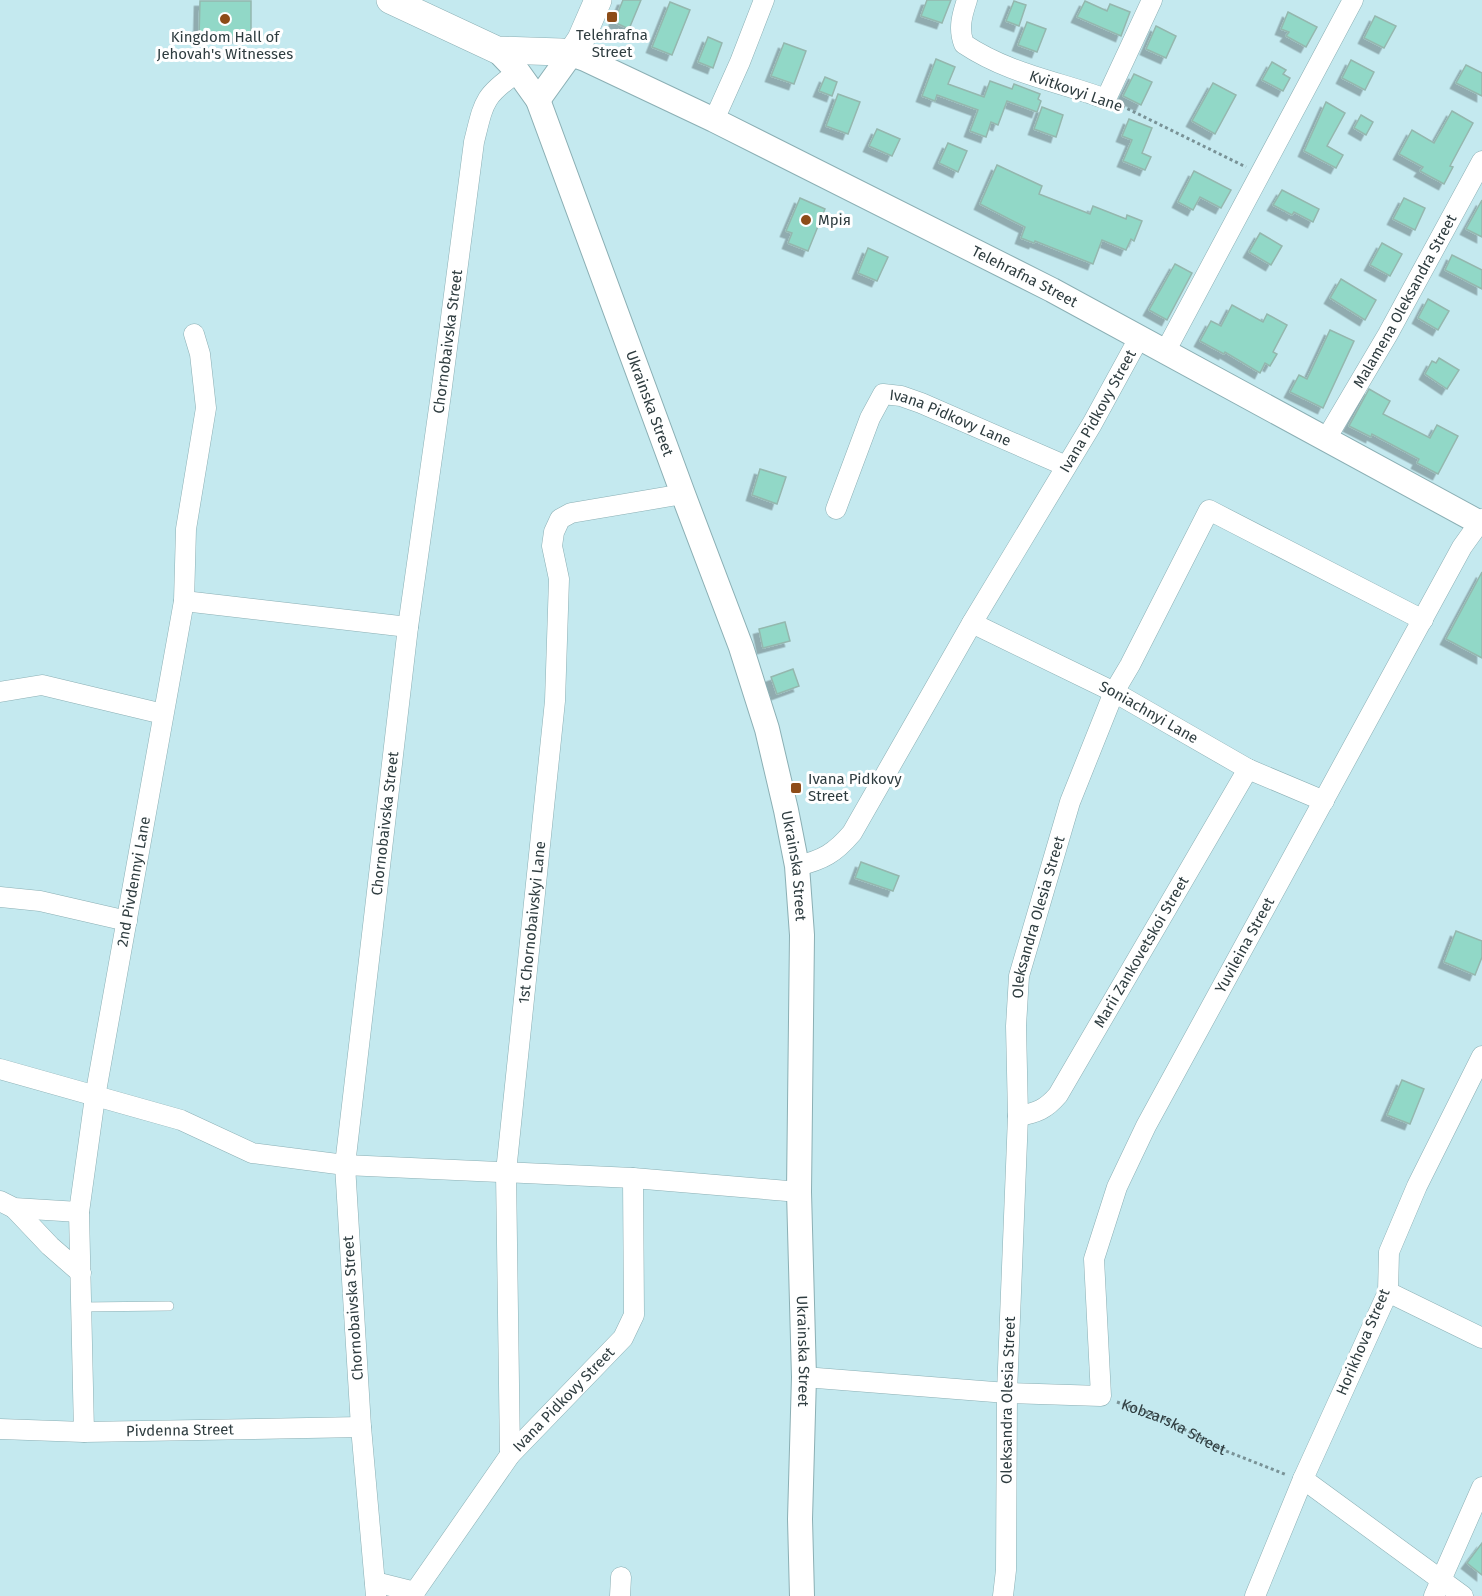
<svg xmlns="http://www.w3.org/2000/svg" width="1482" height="1596" font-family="'Fira Sans',sans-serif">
<defs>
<filter id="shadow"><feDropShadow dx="-5.5" dy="5.5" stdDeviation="0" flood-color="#0004"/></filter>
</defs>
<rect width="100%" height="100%" fill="#c4e9ef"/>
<g fill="#91d8c7" stroke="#94b7ae" stroke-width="1.5" filter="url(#shadow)">
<path d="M 623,0 L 641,0 L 629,29 L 614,22 Z"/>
<path d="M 927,0 L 951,0 L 942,23 L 921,16 Z"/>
<path d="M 200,1 L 251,1 L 251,37 L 199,37 Z"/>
<path d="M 1014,1 L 1026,5 L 1019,26 L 1006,21 Z"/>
<path d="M 1085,1 L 1107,11 L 1110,4 L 1130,12 L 1121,36 L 1077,17 Z"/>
<path d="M 670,2 L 690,10 L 672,55 L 652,47 Z"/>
<path d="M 1288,12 L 1317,27 L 1306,47 L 1286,36 L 1289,32 L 1281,29 Z"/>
<path d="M 1375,16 L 1396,26 L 1384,48 L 1364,38 Z"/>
<path d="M 1027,22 L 1046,29 L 1037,52 L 1018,45 Z"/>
<path d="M 1156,26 L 1176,36 L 1166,58 L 1146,49 Z"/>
<path d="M 708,37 L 722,43 L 713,68 L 698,62 Z"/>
<path d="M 784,43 L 806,51 L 794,84 L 771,76 Z"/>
<path d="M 936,59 L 955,67 L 948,84 L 984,97 L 990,81 L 1012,89 L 1014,84 L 1040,94 L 1038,99 L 1041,101 L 1037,112 L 1007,101 L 998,125 L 991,122 L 986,137 L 970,131 L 978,110 L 937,95 L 935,101 L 922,96 Z"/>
<path d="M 1351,60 L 1374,72 L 1365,90 L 1342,78 Z"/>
<path d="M 1272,62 L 1286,70 L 1283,74 L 1290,78 L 1283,91 L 1262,80 Z"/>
<path d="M 1466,65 L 1482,73 L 1482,96 L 1456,83 Z"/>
<path d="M 1134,74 L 1152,82 L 1141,105 L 1123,96 Z"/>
<path d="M 825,77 L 837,82 L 832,96 L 819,91 Z"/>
<path d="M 1213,83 L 1236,95 L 1215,134 L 1192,121 Z"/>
<path d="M 838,94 L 860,102 L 848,134 L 826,126 Z"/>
<path d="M 1326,102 L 1345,113 L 1327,146 L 1343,155 L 1336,168 L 1304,151 Z"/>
<path d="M 1042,107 L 1063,115 L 1056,137 L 1034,129 Z"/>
<path d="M 1452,111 L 1473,123 L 1450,166 L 1453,167 L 1444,184 L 1420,171 L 1423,167 L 1399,154 L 1412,130 L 1434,143 Z"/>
<path d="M 1361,115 L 1373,122 L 1366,135 L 1354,128 Z"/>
<path d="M 1129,119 L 1152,128 L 1142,153 L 1151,157 L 1145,170 L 1123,161 L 1132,140 L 1122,136 Z"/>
<path d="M 877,129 L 900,139 L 892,156 L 869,146 Z"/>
<path d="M 948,143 L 967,151 L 958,172 L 939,163 Z"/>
<path d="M 997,165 L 1042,186 L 1039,194 L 1090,214 L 1093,206 L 1126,219 L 1127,215 L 1142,221 L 1134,241 L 1131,239 L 1126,250 L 1102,240 L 1093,264 L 1035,241 L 1034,243 L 1021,238 L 1025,227 L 980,204 Z"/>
<path d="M 1194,171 L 1231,190 L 1221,208 L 1200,197 L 1193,210 L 1178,202 Z"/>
<path d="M 1282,190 L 1319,209 L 1313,222 L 1294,212 L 1292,215 L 1273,205 Z"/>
<path d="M 800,198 L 825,209 L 808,251 L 788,243 L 792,233 L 786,231 Z"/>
<path d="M 1404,198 L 1425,208 L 1415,230 L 1393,219 Z"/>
<path d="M 1482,200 L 1482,237 L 1466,229 Z"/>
<path d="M 1260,233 L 1282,246 L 1271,265 L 1249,252 Z"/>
<path d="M 1382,243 L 1402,254 L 1390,276 L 1370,265 Z"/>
<path d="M 868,248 L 888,257 L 877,281 L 858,273 Z"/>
<path d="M 1452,255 L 1482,270 L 1482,289 L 1445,270 Z"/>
<path d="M 1175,264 L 1192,273 L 1167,320 L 1149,310 Z"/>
<path d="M 1341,279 L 1376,300 L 1365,320 L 1330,298 Z"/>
<path d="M 1428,299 L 1449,311 L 1438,330 L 1418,318 Z"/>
<path d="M 1232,305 L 1263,322 L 1267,314 L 1287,325 L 1273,352 L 1277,354 L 1270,366 L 1265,363 L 1260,373 L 1225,352 L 1224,354 L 1200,341 L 1211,321 L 1221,326 Z"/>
<path d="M 1330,330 L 1354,341 L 1323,408 L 1290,392 L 1299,375 L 1307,379 Z"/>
<path d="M 1439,358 L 1459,370 L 1447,389 L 1425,374 L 1432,361 L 1436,363 Z"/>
<path d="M 1369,389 L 1390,401 L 1383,414 L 1430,438 L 1437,425 L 1458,436 L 1438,474 L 1417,463 L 1419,459 L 1372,434 L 1371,437 L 1349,426 Z"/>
<path d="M 760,469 L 786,477 L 777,504 L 752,495 Z"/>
<path d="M 1482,572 L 1482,658 L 1446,639 Z"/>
<path d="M 785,622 L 790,641 L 763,648 L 759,629 Z"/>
<path d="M 793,669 L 799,686 L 777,694 L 771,677 Z"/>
<path d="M 861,862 L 899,876 L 893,891 L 855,878 Z"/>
<path d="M 1456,931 L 1482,941 L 1482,957 L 1475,975 L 1444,962 Z"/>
<path d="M 1402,1080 L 1424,1089 L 1410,1124 L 1387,1115 Z"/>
<path d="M 1482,1543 L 1482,1575 L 1467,1563 Z"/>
</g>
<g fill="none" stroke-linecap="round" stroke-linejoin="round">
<g stroke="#8bafb4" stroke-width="10">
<path id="service" d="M 82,1307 L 169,1306"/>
</g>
<g stroke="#8bafb4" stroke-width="21">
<g id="minor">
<path d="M 967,0 C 962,15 958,29 964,44 C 1009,74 1057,81 1106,99 L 1152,0"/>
<path d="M 714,120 L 740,62 L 764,0"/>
<path d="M 1165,352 L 1353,0"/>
<path id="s2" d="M 1326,439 L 1388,334 L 1482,161"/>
<path id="s3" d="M 836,509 L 870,418 L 883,394 L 901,396 L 921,403 L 1066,466"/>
<path d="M 184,601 L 408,627"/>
<path id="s4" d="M 972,623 L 1114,692 L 1248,769 L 1324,801"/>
<path d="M 0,692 L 42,685 L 163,714"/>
<path id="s5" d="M 797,866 C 823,860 835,853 852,833 L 972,623 L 1092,424 L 1139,338"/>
<path d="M 0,897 L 40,901 L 127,921"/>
<path d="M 0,1069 L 181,1120 L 252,1153 L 345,1165 L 633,1178 L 799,1192"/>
<path id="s6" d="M 1018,1116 C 1037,1113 1046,1109 1058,1095 L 1248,769"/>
<path d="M 0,1201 L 14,1208 L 79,1212"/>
<path d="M 14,1208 L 50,1246 L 81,1273"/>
<path d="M 1388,1292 L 1482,1338"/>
<path id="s7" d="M 804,1377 L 1007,1393 L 1101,1396 L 1094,1259 L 1117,1187 L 1146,1126 L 1462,547 L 1482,519"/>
<path id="s8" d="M 0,1429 L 84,1432 L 361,1427"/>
<path id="s9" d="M 84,1432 L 79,1212 L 95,1097 L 184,601 L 186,529 L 206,408 L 200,354 L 194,334"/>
<path id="s10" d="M 510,1455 L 506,1172 L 555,701 L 559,579 L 552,546 L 554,532 L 560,519 L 571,513 L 683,494"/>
<path d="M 1303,1479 L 1463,1596"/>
<path d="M 375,1582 L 415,1592"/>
<path id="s11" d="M 376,1596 L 361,1427 L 345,1165 L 408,627 L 441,394 L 474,142 C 484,102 483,96 518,72"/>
<path id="s12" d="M 412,1596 L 510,1455 L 623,1338 L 634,1315 L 633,1178"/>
<path d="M 620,1596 L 621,1577"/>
<path id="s13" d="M 1003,1596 L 1006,1570 L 1007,1393 L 1018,1116 L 1016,1026 L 1019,976 L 1070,802 L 1114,692 L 1130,665 L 1209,510 L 1423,620"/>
<path d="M 1255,1596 L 1303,1479 L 1388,1292 L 1389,1252 L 1417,1186 L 1482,1056"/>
<path d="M 1434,1596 L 1482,1487"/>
</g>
</g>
<g stroke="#8bafb4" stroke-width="26">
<g id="tertiary">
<path id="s14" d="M 497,50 L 518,72 L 538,100 L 683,494 L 741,647 L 767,729 L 786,810 L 797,866 L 802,935 L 799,1192 L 804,1377 L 800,1519 L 802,1596"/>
<path id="s15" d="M 538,100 L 571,54 L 585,59 L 714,120 L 1052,290 L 1482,524"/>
</g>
</g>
<g stroke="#8bafb4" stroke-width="28">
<path id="secondary" d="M 390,0 L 497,50 L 561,52 L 571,54 L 581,39 L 598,0"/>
</g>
<g stroke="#799296" stroke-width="3" stroke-dasharray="3 3" stroke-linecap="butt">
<path d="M 1122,106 L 1246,167"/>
<path id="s1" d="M 1117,1402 L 1165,1419 L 1221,1449 L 1287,1475"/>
</g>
<use href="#service" stroke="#fff" stroke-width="9"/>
<use href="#minor" stroke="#fff" stroke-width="20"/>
<use href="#tertiary" stroke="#fff" stroke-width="24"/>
<use href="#secondary" stroke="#fff" stroke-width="27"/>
</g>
<g fill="#8d4c18" stroke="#fff" stroke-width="2">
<rect x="606" y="11" width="12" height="12" rx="3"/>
<circle cx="225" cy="19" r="6"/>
<circle cx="806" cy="220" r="6"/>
<rect x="790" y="782" width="12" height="12" rx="3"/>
</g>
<g text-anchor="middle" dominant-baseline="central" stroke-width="6" stroke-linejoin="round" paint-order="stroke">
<g font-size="15" fill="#2f3d40" stroke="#fff">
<text x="612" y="35">Telehrafna<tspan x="612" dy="17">Street</tspan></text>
<text x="225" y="37">Kingdom Hall of<tspan x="225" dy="17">Jehovah's Witnesses</tspan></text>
<text x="818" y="220" text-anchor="start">Мрія</text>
<text x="808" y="779" text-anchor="start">Ivana Pidkovy<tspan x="808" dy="17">Street</tspan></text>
</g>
<g font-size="15" fill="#2f3d40" stroke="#fff">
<text transform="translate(1076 91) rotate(19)">Kvitkovyi Lane</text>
<text stroke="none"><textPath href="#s15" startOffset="562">Telehrafna Street</textPath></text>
<text stroke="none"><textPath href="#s2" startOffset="159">Malamena Oleksandra Street</textPath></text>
<text stroke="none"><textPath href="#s11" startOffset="1262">Chornobaivska Street</textPath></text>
<text stroke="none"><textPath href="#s14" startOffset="388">Ukrainska Street</textPath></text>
<text stroke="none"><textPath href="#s5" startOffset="554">Ivana Pidkovy Street</textPath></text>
<text stroke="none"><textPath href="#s3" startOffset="196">Ivana Pidkovy Lane</textPath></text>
<text stroke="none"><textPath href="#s4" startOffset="198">Soniachnyi Lane</textPath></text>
<text stroke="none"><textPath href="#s11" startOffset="776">Chornobaivska Street</textPath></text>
<text stroke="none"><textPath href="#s14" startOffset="874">Ukrainska Street</textPath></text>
<text stroke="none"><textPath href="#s9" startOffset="555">2nd Pivdennyi Lane</textPath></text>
<text stroke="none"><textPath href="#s13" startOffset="682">Oleksandra Olesia Street</textPath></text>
<text stroke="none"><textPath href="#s10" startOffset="534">1st Chornobaivskyi Lane</textPath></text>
<text stroke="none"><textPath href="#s7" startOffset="784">Yuvileina Street</textPath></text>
<text stroke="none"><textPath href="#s6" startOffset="212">Marii Zankovetskoi Street</textPath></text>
<text transform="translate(353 1308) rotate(-94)">Chornobaivska Street</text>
<text transform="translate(1363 1342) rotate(-67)">Horikhova Street</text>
<text stroke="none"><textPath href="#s14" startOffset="1360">Ukrainska Street</textPath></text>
<text stroke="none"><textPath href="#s12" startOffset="249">Ivana Pidkovy Street</textPath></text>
<text stroke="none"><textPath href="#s13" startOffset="196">Oleksandra Olesia Street</textPath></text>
<text stroke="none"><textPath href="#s1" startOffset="62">Kobzarska Street</textPath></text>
<text stroke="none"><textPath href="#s8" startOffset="180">Pivdenna Street</textPath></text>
</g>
</g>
</svg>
